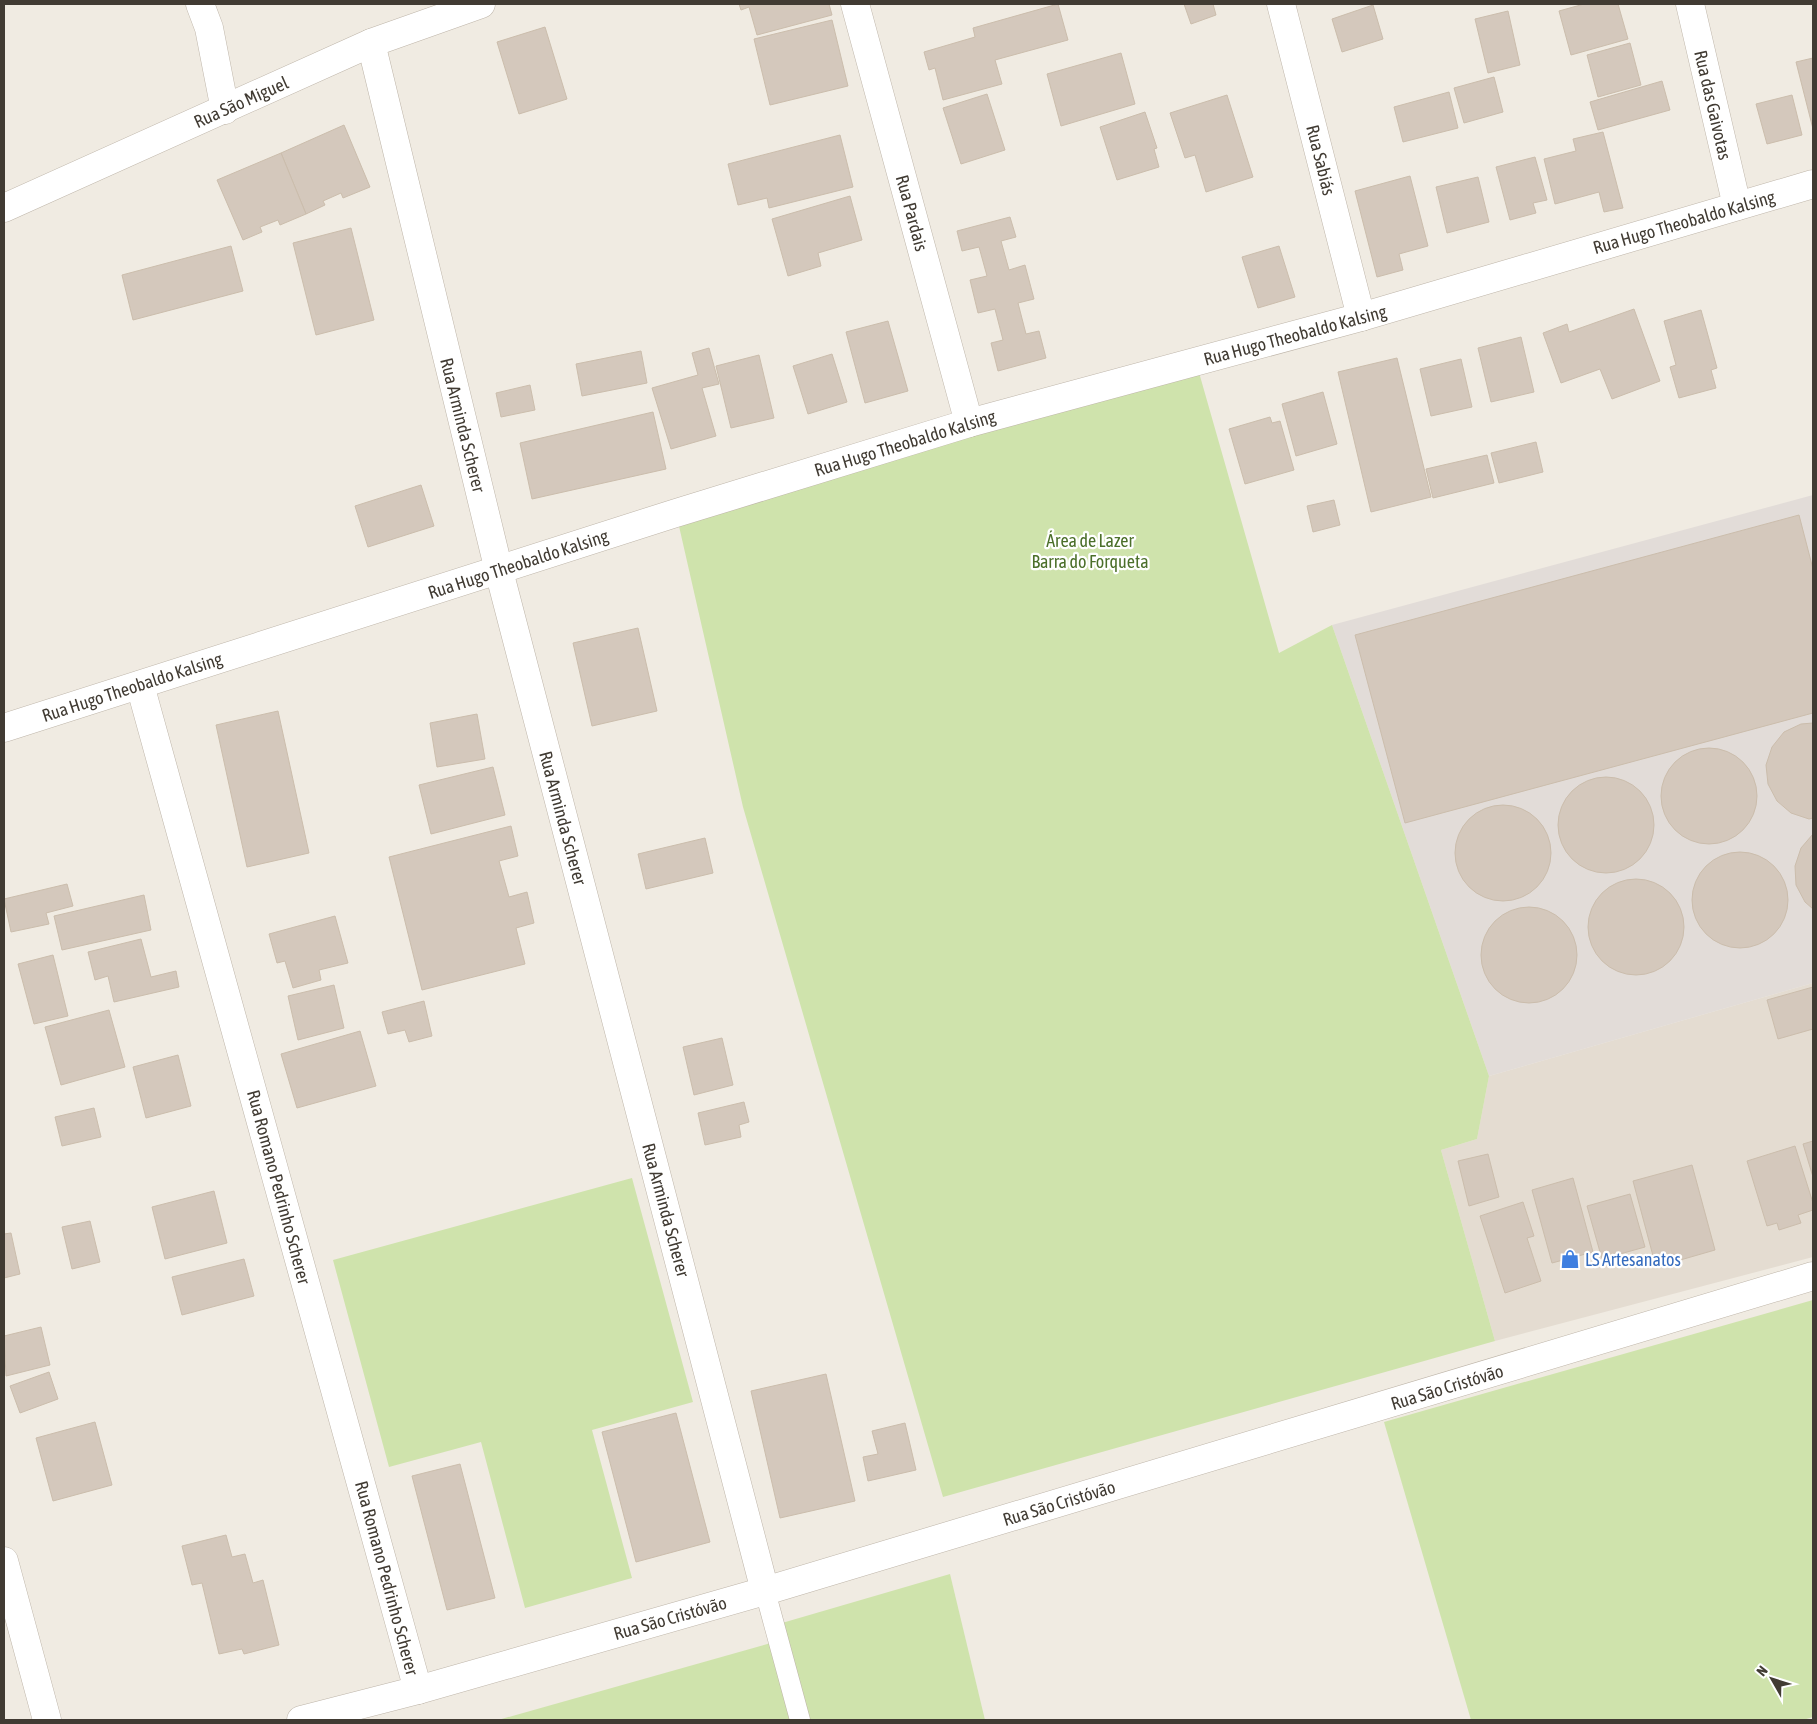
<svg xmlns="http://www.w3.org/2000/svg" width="1817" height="1724" font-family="'Asap Condensed',sans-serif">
<rect width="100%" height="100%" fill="#f0ebe2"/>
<path fill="#e4dcd1" d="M 1813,983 L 1813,1257 L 1495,1341 L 1441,1150 L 1477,1139 L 1489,1076 Z"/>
<path fill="#e2dcd8" d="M 1813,495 L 1813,983 L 1489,1076 L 1332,625 Z"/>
<g fill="#cfe3ac">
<path d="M 1196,362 L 1279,653 L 1332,625 L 1489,1076 L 1477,1139 L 1441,1150 L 1495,1341 L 943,1497 L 743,807 L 676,513 Z"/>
<path d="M 632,1178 L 693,1402 L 592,1430 L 632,1578 L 525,1608 L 481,1442 L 389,1467 L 333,1260 Z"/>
<path d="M 1813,1300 L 1813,1717 L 1803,1720 L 1471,1720 L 1384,1422 Z"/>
<path d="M 950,1574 L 985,1720 L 810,1720 L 782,1623 Z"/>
<path d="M 771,1643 L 790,1720 L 498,1720 Z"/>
</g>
<g fill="#d4c8bc" stroke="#cbbdac">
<path d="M 739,4 L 829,4 L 832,15 L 757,35 L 749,7 L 741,10 Z"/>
<path d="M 1058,4 L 1068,40 L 995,60 L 1002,84 L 943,100 L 935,68 L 929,70 L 924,52 L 975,37 L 973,28 Z"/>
<path d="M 1184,4 L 1213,4 L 1216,15 L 1191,24 Z"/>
<path d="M 1584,4 L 1618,4 L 1628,39 L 1571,55 L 1559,11 Z"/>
<path d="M 1373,5 L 1383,39 L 1342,52 L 1332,19 Z"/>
<path d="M 1508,11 L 1520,65 L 1488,73 L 1475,19 Z"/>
<path d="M 832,20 L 848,86 L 770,105 L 754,39 Z"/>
<path d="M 545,27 L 567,99 L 519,114 L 497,42 Z"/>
<path d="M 1630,43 L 1641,85 L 1598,97 L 1587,55 Z"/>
<path d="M 1121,53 L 1135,104 L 1061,126 L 1047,74 Z"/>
<path d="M 1813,58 L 1813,129 L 1796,62 Z"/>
<path d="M 1494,77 L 1503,112 L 1464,123 L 1454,88 Z"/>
<path d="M 1662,81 L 1670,110 L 1598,130 L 1590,102 Z"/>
<path d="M 1449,92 L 1458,128 L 1403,142 L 1394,107 Z"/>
<path d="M 987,94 L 1005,150 L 961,164 L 943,108 Z"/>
<path d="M 1227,95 L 1253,177 L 1206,192 L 1195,155 L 1185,158 L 1170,113 Z"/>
<path d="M 1792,95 L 1802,135 L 1767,144 L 1756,104 Z"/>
<path d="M 1145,112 L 1157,148 L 1154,149 L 1159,167 L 1117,180 L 1100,127 Z"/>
<path d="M 344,125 L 370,187 L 343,198 L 341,193 L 323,201 L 325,205 L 306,214 L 281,153 Z"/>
<path d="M 1603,132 L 1623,208 L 1604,212 L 1599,192 L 1555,204 L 1544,159 L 1576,151 L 1573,139 Z"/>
<path d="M 840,135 L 853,187 L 769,208 L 767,198 L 738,205 L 728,164 Z"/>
<path d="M 281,153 L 306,214 L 280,225 L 278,220 L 260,227 L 262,232 L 243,240 L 217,180 Z"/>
<path d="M 1535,157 L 1547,200 L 1533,203 L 1536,213 L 1510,220 L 1496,167 Z"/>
<path d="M 1410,176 L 1428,246 L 1399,254 L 1403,270 L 1377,277 L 1355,191 Z"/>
<path d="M 1478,177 L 1489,222 L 1447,233 L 1436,187 Z"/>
<path d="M 850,196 L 862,240 L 818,253 L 821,266 L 788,276 L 772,219 Z"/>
<path d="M 1010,217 L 1016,237 L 1001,241 L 1009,270 L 1025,265 L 1034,299 L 1018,303 L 1026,334 L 1039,331 L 1046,358 L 998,371 L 991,343 L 1003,340 L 995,309 L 978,313 L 970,280 L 987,276 L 979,247 L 962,251 L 957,231 Z"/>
<path d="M 351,228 L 374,320 L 316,335 L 293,243 Z"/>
<path d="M 231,246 L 243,291 L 133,320 L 122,275 Z"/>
<path d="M 1279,246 L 1295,297 L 1258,308 L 1242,257 Z"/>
<path d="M 1634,309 L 1660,381 L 1612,399 L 1600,369 L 1561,383 L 1543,333 L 1567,324 L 1569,332 Z"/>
<path d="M 1701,310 L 1717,368 L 1711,370 L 1716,388 L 1679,398 L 1670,367 L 1676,365 L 1664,321 Z"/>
<path d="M 888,321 L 908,391 L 865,403 L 846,332 Z"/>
<path d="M 1521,337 L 1534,392 L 1491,402 L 1478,348 Z"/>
<path d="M 709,348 L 719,384 L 702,388 L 716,436 L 671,449 L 652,388 L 698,375 L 692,353 Z"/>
<path d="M 641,351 L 647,383 L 582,396 L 576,364 Z"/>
<path d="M 832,354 L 847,402 L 808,414 L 793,366 Z"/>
<path d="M 759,355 L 774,418 L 731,428 L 716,366 Z"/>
<path d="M 1397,358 L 1431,497 L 1371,512 L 1338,372 Z"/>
<path d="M 1461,359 L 1472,407 L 1431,416 L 1420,369 Z"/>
<path d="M 530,385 L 535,410 L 501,417 L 496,393 Z"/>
<path d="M 1323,392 L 1337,444 L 1296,456 L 1282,404 Z"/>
<path d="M 653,412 L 666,469 L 532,499 L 520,443 Z"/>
<path d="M 1270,417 L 1272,423 L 1280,421 L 1294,470 L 1245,484 L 1229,429 Z"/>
<path d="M 1536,442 L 1543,472 L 1499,483 L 1491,453 Z"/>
<path d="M 1487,455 L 1494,483 L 1433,498 L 1426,469 Z"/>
<path d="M 421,485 L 434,526 L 368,547 L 355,506 Z"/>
<path d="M 1334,500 L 1340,525 L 1313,532 L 1307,506 Z"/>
<path d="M 1799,515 L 1813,569 L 1813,713 L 1405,823 L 1355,635 Z"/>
<path d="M 638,628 L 657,711 L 592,726 L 573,643 Z"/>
<path d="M 278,711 L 309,853 L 247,867 L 216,725 Z"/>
<path d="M 477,714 L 485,759 L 437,767 L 430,723 Z"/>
<path d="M 1813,723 L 1813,818 L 1809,819 L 1791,813 L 1777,801 L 1768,784 L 1766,765 L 1772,747 L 1784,732 L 1801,724 Z"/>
<circle cx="1709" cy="796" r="48"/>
<path d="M 493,767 L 505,815 L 431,834 L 419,785 Z"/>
<circle cx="1606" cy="825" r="48"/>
<circle cx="1503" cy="853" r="48"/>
<path d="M 511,826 L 518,856 L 499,861 L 509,897 L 527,892 L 534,923 L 516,928 L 525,964 L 422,990 L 389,857 Z"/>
<path d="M 1813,834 L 1813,909 L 1805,902 L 1796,885 L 1795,866 L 1801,848 Z"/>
<path d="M 705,838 L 713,873 L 646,889 L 638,854 Z"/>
<circle cx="1740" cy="900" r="48"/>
<circle cx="1636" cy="927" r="48"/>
<path d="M 67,884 L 73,906 L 46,913 L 49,924 L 11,932 L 4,899 Z"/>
<path d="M 144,895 L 151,930 L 62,950 L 54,916 Z"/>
<circle cx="1529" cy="955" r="48"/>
<path d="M 335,916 L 348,963 L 319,970 L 321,980 L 293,988 L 285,961 L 277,963 L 269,934 Z"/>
<path d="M 141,939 L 151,977 L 176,971 L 179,987 L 114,1002 L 108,976 L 95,980 L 88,952 Z"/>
<path d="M 53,955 L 68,1016 L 34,1024 L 18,964 Z"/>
<path d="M 334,985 L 344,1028 L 298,1040 L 288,996 Z"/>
<path d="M 1813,987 L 1813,1029 L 1778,1039 L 1767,1000 Z"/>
<path d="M 424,1001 L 432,1036 L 409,1042 L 405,1030 L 388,1034 L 382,1012 Z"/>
<path d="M 109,1010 L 125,1067 L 61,1085 L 45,1027 Z"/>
<path d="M 360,1031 L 376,1086 L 297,1108 L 281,1054 Z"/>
<path d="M 722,1038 L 733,1085 L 694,1095 L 683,1047 Z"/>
<path d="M 178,1055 L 191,1106 L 146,1118 L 133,1067 Z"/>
<path d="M 744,1102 L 749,1122 L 739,1125 L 741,1137 L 705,1145 L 698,1113 Z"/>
<path d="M 94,1108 L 101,1137 L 62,1146 L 55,1117 Z"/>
<path d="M 1813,1141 L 1813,1177 L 1803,1144 Z"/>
<path d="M 1795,1146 L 1813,1203 L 1813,1210 L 1798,1215 L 1801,1223 L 1779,1230 L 1777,1223 L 1767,1226 L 1747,1161 Z"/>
<path d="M 1488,1154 L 1499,1197 L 1469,1206 L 1458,1161 Z"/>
<path d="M 1692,1165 L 1715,1250 L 1656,1267 L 1633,1181 Z"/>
<path d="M 1573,1178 L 1593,1252 L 1552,1263 L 1532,1190 Z"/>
<path d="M 214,1191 L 227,1243 L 165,1259 L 152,1207 Z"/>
<path d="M 1630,1194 L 1645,1247 L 1602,1259 L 1587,1206 Z"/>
<path d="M 1523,1202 L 1534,1236 L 1527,1238 L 1541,1281 L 1505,1293 L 1480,1216 Z"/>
<path d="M 90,1221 L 100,1262 L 72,1269 L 62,1227 Z"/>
<path d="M 11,1233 L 20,1274 L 4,1278 L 4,1234 Z"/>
<path d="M 244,1259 L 254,1296 L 182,1315 L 172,1277 Z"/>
<path d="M 41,1327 L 50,1365 L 6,1376 L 4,1336 Z"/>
<path d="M 49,1372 L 58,1399 L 20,1413 L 10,1386 Z"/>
<path d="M 826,1374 L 855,1501 L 780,1518 L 751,1391 Z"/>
<path d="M 676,1413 L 710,1542 L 636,1562 L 602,1432 Z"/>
<path d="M 95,1422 L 112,1485 L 53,1501 L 36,1438 Z"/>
<path d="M 905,1423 L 916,1470 L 868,1481 L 863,1457 L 878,1454 L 872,1431 Z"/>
<path d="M 460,1464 L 495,1598 L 447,1610 L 412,1476 Z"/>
<path d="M 226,1535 L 232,1557 L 245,1554 L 253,1583 L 263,1580 L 279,1645 L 244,1654 L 242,1649 L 219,1654 L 202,1583 L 192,1585 L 182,1546 Z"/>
</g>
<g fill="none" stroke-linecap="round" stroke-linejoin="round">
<g stroke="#beb5a9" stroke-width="21">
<path id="lane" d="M 765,1591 L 800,1720"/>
</g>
<g stroke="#beb5a9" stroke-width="29">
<g id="street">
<path d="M 200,4 L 209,28 L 225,110"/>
<path d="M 855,4 L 969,423"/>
<path d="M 1281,4 L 1361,317"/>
<path d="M 1690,4 L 1737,206"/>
<path d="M 371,43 L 499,571 L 765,1591"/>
<path d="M 4,208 L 371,43 L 481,4"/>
<path d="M 140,685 L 418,1690"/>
<path d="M 4,728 L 676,513 L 969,423 L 1361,317 L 1813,184"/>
<path d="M 4,1561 L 47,1720"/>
<path d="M 301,1720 L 418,1690 L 765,1591 L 1813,1276"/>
</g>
</g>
<use href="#lane" stroke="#fff" stroke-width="20"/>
<use href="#street" stroke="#fff" stroke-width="28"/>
</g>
<defs>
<g id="shop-bare" transform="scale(1.5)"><path d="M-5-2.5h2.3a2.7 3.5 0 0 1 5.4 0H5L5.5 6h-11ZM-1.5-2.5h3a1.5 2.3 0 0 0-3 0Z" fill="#3f7fe0" stroke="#fff" stroke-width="2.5" paint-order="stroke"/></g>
</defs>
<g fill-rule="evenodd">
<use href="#shop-bare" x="1570" y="1259"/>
</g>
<g text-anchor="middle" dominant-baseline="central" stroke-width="4.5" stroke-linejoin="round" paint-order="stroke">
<g font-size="18" fill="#413b33" stroke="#fff">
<text transform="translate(241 102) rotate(-24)">Rua São Miguel</text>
<text transform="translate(1713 105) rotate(77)">Rua das Gaivotas</text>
<text transform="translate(1321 160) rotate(76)">Rua Sabiás</text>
<text transform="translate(912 213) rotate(75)">Rua Pardais</text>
<text transform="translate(1684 222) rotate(-16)">Rua Hugo Theobaldo Kalsing</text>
<text transform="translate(1295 335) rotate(-15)">Rua Hugo Theobaldo Kalsing</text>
<text transform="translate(463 425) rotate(76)">Rua Arminda Scherer</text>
<text transform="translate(905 443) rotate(-17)">Rua Hugo Theobaldo Kalsing</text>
<text transform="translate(518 564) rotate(-18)">Rua Hugo Theobaldo Kalsing</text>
<text transform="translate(132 687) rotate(-18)">Rua Hugo Theobaldo Kalsing</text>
<text transform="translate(563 818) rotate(75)">Rua Arminda Scherer</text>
<text transform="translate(279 1187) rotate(75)">Rua Romano Pedrinho Scherer</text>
<text transform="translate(666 1210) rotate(75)">Rua Arminda Scherer</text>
<text transform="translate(1447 1387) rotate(-17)">Rua São Cristóvão</text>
<text transform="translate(1059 1503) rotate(-17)">Rua São Cristóvão</text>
<text transform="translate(387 1578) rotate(75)">Rua Romano Pedrinho Scherer</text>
<text transform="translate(670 1618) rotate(-16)">Rua São Cristóvão</text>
</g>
<g font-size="18" fill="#4b6f2a" stroke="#fff">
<text x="1090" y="540">Área de Lazer<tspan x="1090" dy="21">Barra do Forqueta</tspan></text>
</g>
<g font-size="18" fill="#366cbe" stroke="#fff" text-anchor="start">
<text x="1585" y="1259">LS Artesanatos</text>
</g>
</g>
<rect width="1817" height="1724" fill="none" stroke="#413b33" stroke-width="10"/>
<g transform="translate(1772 1679) rotate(309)" stroke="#ffffff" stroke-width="4" paint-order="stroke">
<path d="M0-4L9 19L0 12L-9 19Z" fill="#413b33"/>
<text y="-8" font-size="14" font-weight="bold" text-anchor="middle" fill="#413b33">N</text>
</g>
</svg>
